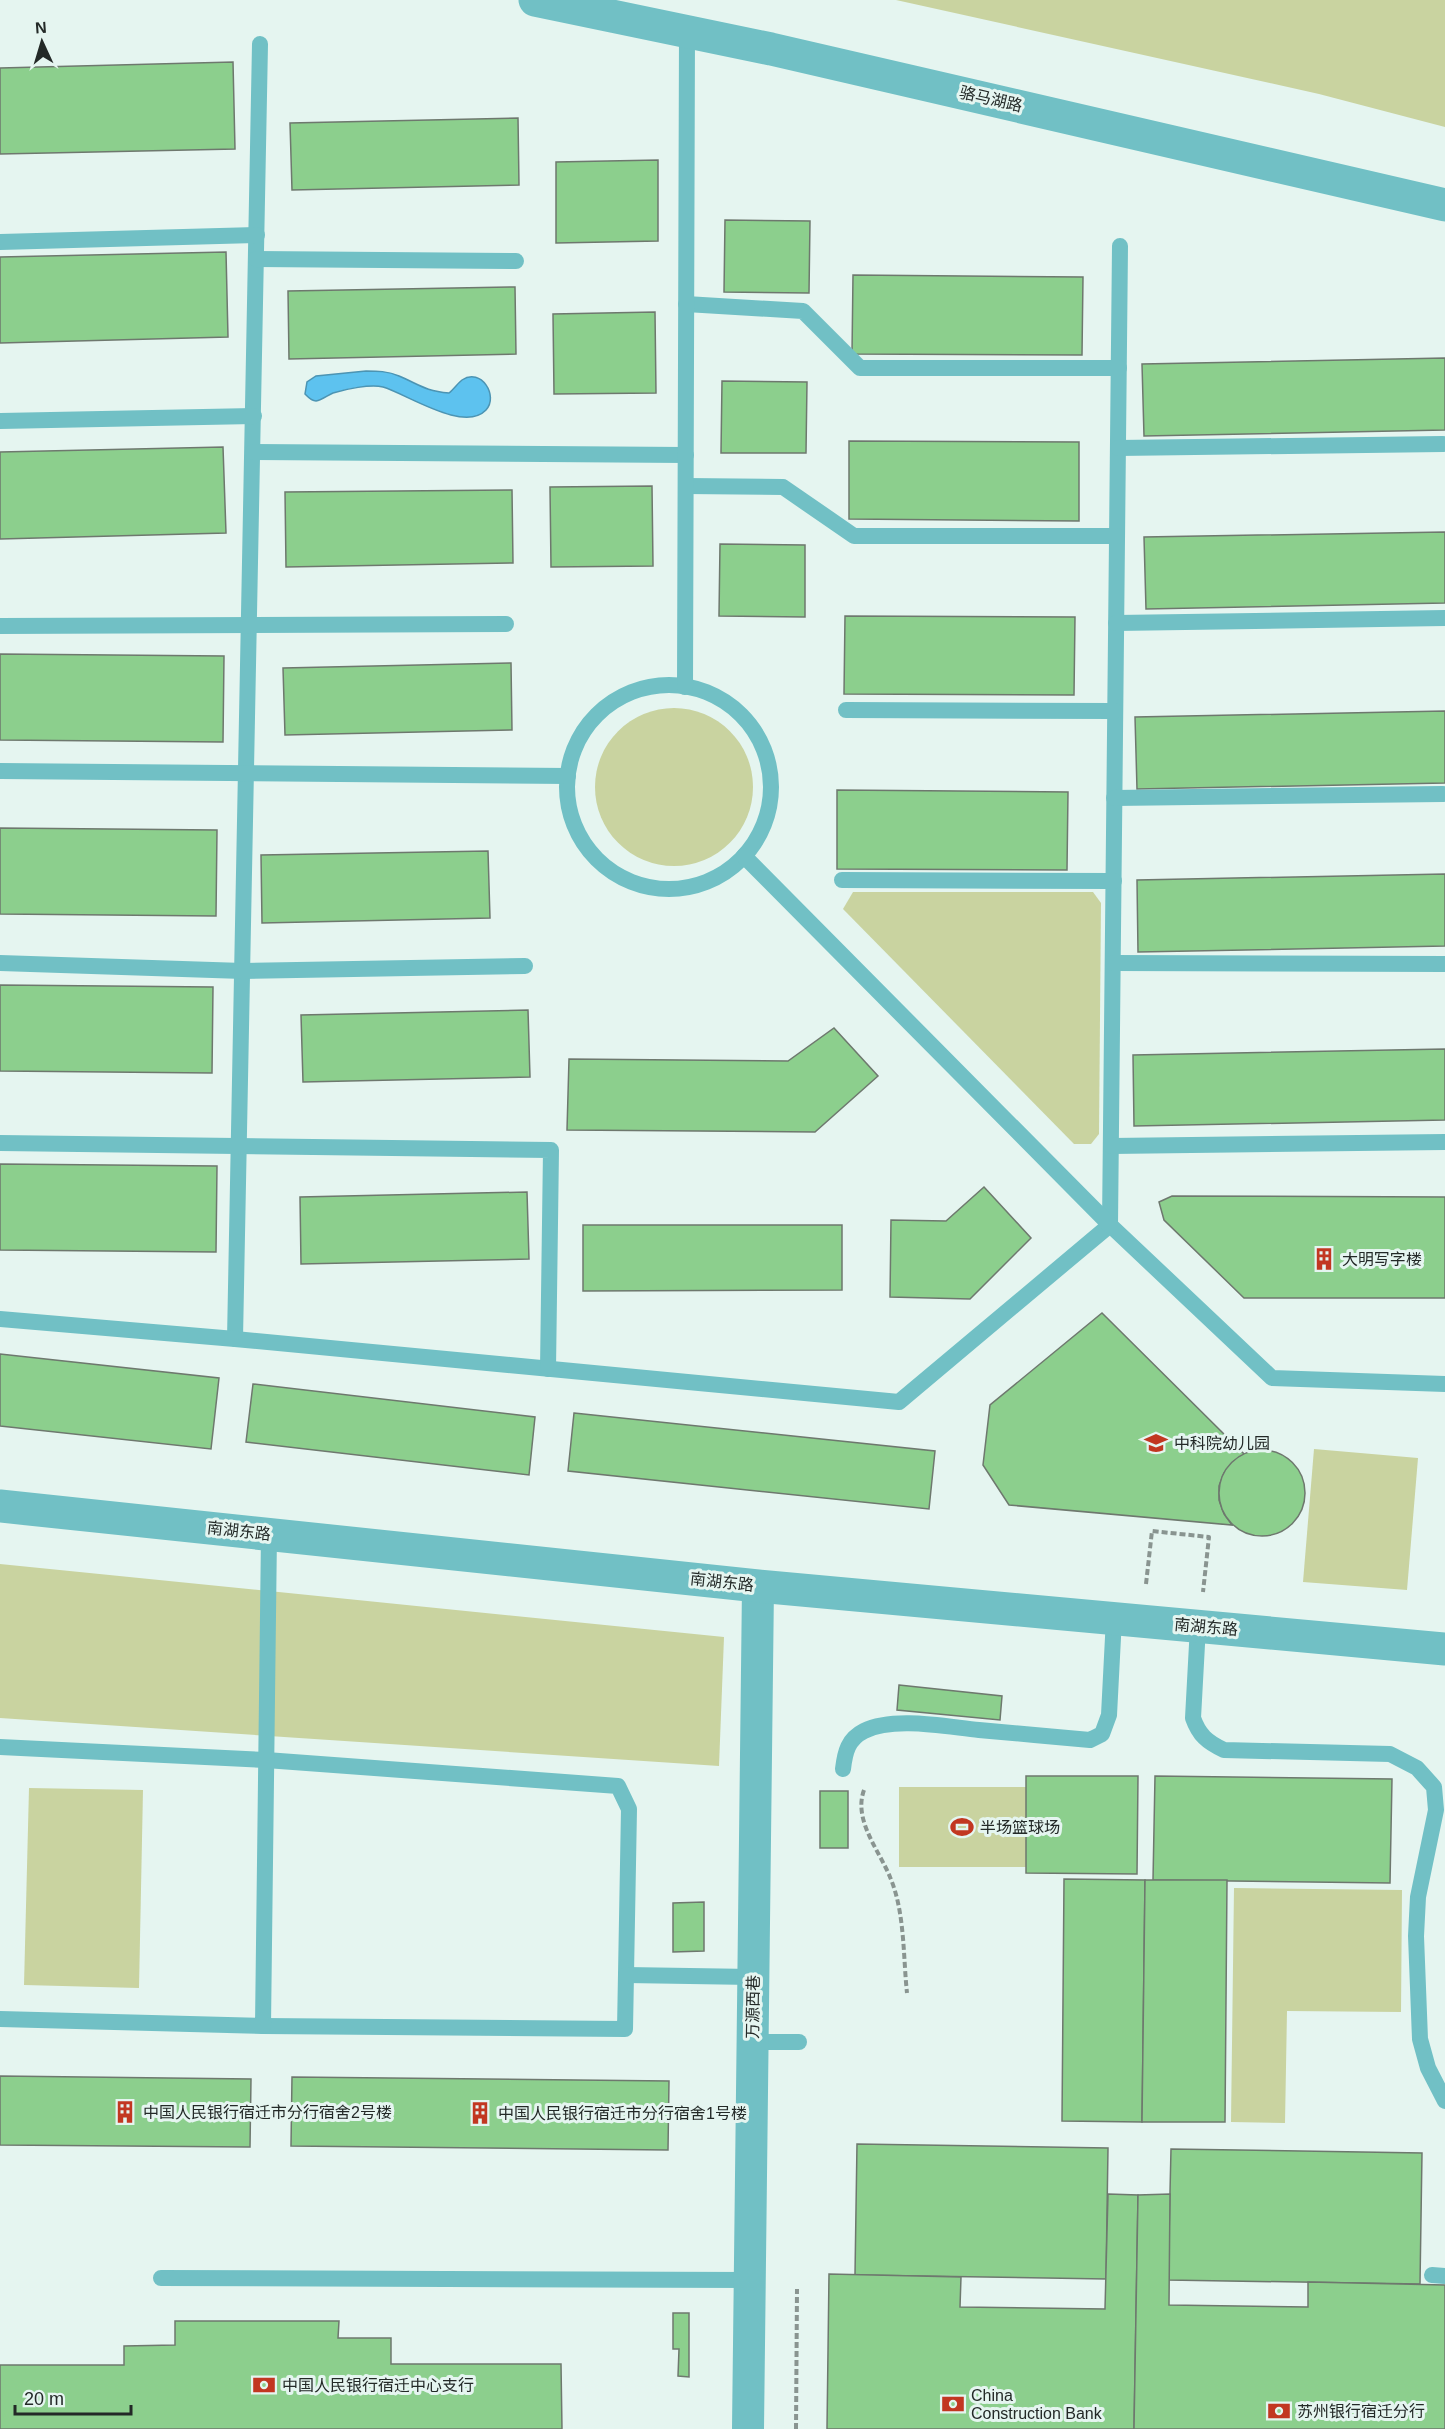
<svg xmlns="http://www.w3.org/2000/svg" width="1445" height="2429" font-family="Arial,'Noto Sans SC',sans-serif">
<rect width="100%" height="100%" fill="#e5f5f0"/>
<g fill="#c9d3a0">
<path d="M 896,0 L 1445,0 L 1445,127 L 1319,94 Z"/>
<circle cx="674" cy="787" r="79"/>
<path d="M 853,892 L 1093,892 L 1101,903 L 1099,1134 L 1091,1144 L 1074,1144 L 843,909 Z"/>
<path d="M 1314,1449 L 1418,1458 L 1407,1590 L 1303,1582 Z"/>
<path d="M 0,1564 L 724,1637 L 719,1766 L 0,1718 Z"/>
<rect x="899" y="1787" width="127" height="80"/>
<path d="M 29,1788 L 143,1790 L 139,1988 L 24,1985 Z"/>
<path d="M 1234,1888 L 1402,1890 L 1401,2012 L 1287,2011 L 1285,2123 L 1231,2122 Z"/>
</g>
<path fill="#5dc2ef" stroke="#4c94b3" stroke-width="1.5" d="M 366,371 C 377,371 388,371 399,376 C 420,385 425,391 449,393 C 454,389 458,383 462,380 C 481,367 499,396 486,410 C 464,433 407,394 383,387 C 370,384 346,389 333,393 C 328,395 322,400 316,401 C 311,401 308,397 305,394 L 307,382 L 316,376 Z"/>
<g fill="#8ccf8d" stroke="#6e786e" stroke-width="1.5">
<path d="M 233,62 L 235,149 L 0,154 L 0,68 Z"/>
<path d="M 518,118 L 519,185 L 292,190 L 290,123 Z"/>
<path d="M 658,160 L 658,241 L 556,243 L 556,162 Z"/>
<path d="M 725,220 L 810,221 L 809,293 L 724,292 Z"/>
<path d="M 226,252 L 228,337 L 0,343 L 0,257 Z"/>
<path d="M 853,275 L 1083,277 L 1082,355 L 852,354 Z"/>
<path d="M 515,287 L 516,354 L 289,359 L 288,291 Z"/>
<path d="M 655,312 L 656,393 L 554,394 L 553,314 Z"/>
<path d="M 1445,358 L 1445,430 L 1144,436 L 1142,364 Z"/>
<path d="M 722,381 L 807,382 L 806,453 L 721,453 Z"/>
<path d="M 849,441 L 1079,442 L 1079,521 L 849,519 Z"/>
<path d="M 223,447 L 226,533 L 0,539 L 0,452 Z"/>
<path d="M 652,486 L 653,566 L 551,567 L 550,487 Z"/>
<path d="M 512,490 L 513,563 L 286,567 L 285,492 Z"/>
<path d="M 1445,532 L 1445,603 L 1146,609 L 1144,537 Z"/>
<path d="M 720,544 L 805,545 L 805,617 L 719,616 Z"/>
<path d="M 845,616 L 1075,617 L 1074,695 L 844,694 Z"/>
<path d="M 0,654 L 224,656 L 223,742 L 0,740 Z"/>
<path d="M 511,663 L 512,730 L 285,735 L 283,668 Z"/>
<path d="M 1445,711 L 1445,783 L 1137,789 L 1135,717 Z"/>
<path d="M 837,790 L 1068,792 L 1067,870 L 837,869 Z"/>
<path d="M 0,828 L 217,830 L 216,916 L 0,914 Z"/>
<path d="M 488,851 L 490,918 L 262,923 L 261,855 Z"/>
<path d="M 1445,874 L 1445,946 L 1138,952 L 1137,880 Z"/>
<path d="M 0,985 L 213,987 L 212,1073 L 0,1071 Z"/>
<path d="M 528,1010 L 530,1077 L 303,1082 L 301,1015 Z"/>
<path d="M 834,1028 L 878,1076 L 815,1132 L 567,1130 L 569,1059 L 788,1061 Z"/>
<path d="M 1445,1049 L 1445,1120 L 1134,1126 L 1133,1055 Z"/>
<path d="M 0,1164 L 217,1166 L 216,1252 L 0,1250 Z"/>
<path d="M 984,1187 L 1031,1238 L 970,1299 L 890,1297 L 891,1220 L 946,1221 Z"/>
<path d="M 527,1192 L 529,1259 L 301,1264 L 300,1197 Z"/>
<path d="M 1172,1196 L 1445,1197 L 1445,1298 L 1244,1298 L 1164,1220 L 1159,1202 Z"/>
<path d="M 583,1225 L 842,1225 L 842,1290 L 583,1291 Z"/>
<path d="M 1102,1313 L 1244,1454 L 1233,1462 L 1224,1473 L 1219,1486 L 1219,1500 L 1224,1514 L 1232,1525 L 1009,1505 L 983,1465 L 990,1405 Z"/>
<path d="M 0,1354 L 219,1378 L 211,1449 L 0,1426 Z"/>
<path d="M 253,1384 L 535,1417 L 529,1475 L 246,1442 Z"/>
<path d="M 574,1413 L 935,1451 L 929,1509 L 568,1471 Z"/>
<circle cx="1262" cy="1493" r="43"/>
<path d="M 899,1685 L 1002,1696 L 1000,1720 L 897,1710 Z"/>
<path d="M 1026,1776 L 1138,1776 L 1137,1874 L 1026,1873 Z"/>
<path d="M 1155,1776 L 1392,1779 L 1390,1883 L 1153,1880 Z"/>
<rect x="820" y="1791" width="28" height="57"/>
<path d="M 1064,1879 L 1145,1880 L 1142,2122 L 1062,2121 Z"/>
<path d="M 1145,1880 L 1227,1880 L 1225,2122 L 1142,2122 Z"/>
<path d="M 704,1902 L 704,1951 L 673,1952 L 673,1903 Z"/>
<path d="M 0,2076 L 251,2079 L 250,2147 L 0,2145 Z"/>
<path d="M 292,2077 L 669,2081 L 668,2150 L 291,2146 Z"/>
<path d="M 857,2144 L 1108,2148 L 1106,2279 L 855,2275 Z"/>
<path d="M 1171,2149 L 1422,2153 L 1420,2284 L 1168,2280 Z"/>
<path d="M 1108,2194 L 1138,2195 L 1134,2429 L 827,2429 L 829,2274 L 961,2277 L 960,2307 L 1105,2309 Z"/>
<path d="M 1170,2194 L 1169,2305 L 1308,2307 L 1308,2282 L 1445,2285 L 1445,2429 L 1134,2429 L 1138,2195 Z"/>
<path d="M 673,2313 L 689,2313 L 689,2377 L 678,2376 L 679,2349 L 673,2349 Z"/>
<path d="M 175,2321 L 339,2321 L 338,2338 L 391,2338 L 391,2364 L 561,2364 L 562,2429 L 0,2429 L 0,2365 L 124,2365 L 124,2346 L 175,2345 Z"/>
</g>
<g fill="none" stroke-linecap="round" stroke-linejoin="round">
<g stroke="#899490" stroke-width="4" stroke-dasharray="6 3" stroke-linecap="butt">
<path d="M 1146,1584 L 1152,1531 L 1209,1537 L 1203,1592"/>
<path d="M 864,1790 C 853,1820 879,1850 890,1877 C 905,1912 903,1956 907,1993"/>
<path d="M 796,2429 L 797,2289"/>
</g>
<g stroke="#71c0c5" stroke-width="16">
<path d="M 260,44 L 235,1339 L 899,1402 L 1110,1225 L 1120,246"/>
<path d="M 0,242 L 257,235"/>
<path d="M 256,259 L 516,261"/>
<path d="M 686,304 L 803,311 L 860,368 L 1119,368"/>
<path d="M 0,421 L 254,416"/>
<path d="M 1118,448 L 1443,444"/>
<path d="M 253,452 L 686,455"/>
<path d="M 686,486 L 783,487 L 854,536 L 1117,536"/>
<path d="M 1116,623 L 1445,618"/>
<path d="M 0,626 L 506,624"/>
<circle cx="669" cy="787" r="102"/>
<path d="M 685,687 L 687,32"/>
<path d="M 846,710 L 1115,711"/>
<path d="M 0,771 L 568,776"/>
<path d="M 1114,798 L 1443,794"/>
<path d="M 744,856 L 1110,1225 L 1272,1378 L 1445,1384"/>
<path d="M 842,880 L 1114,881"/>
<path d="M 0,963 L 243,971 L 525,966"/>
<path d="M 1113,963 L 1445,964"/>
<path d="M 0,1143 L 551,1150 L 548,1369"/>
<path d="M 1111,1146 L 1445,1142"/>
<path d="M 0,1319 L 235,1339"/>
<path d="M 1198,1626 L 1193,1718 C 1199,1735 1207,1742 1224,1750 L 1390,1754 L 1417,1768 L 1434,1787 L 1436,1810 L 1418,1897 L 1416,1936 L 1420,2039 L 1428,2068 L 1445,2101"/>
<path d="M 0,1747 L 266,1760 L 618,1786 L 629,1809 L 625,2029 L 263,2026"/>
<path d="M 843,1769 C 845,1752 848,1739 864,1731 C 894,1716 947,1727 979,1730 C 1016,1733 1053,1737 1090,1740 L 1102,1734 L 1109,1715 L 1114,1618"/>
<path d="M 626,1975 L 753,1977"/>
<path d="M 0,2019 L 263,2026 L 269,1534"/>
<path d="M 753,2042 L 799,2042"/>
<path d="M 1432,2275 L 1445,2276"/>
<path d="M 161,2278 L 749,2280"/>
</g>
<path stroke="#71c0c5" stroke-width="32" d="M 748,2429 L 758,1586"/>
<g stroke="#71c0c5" stroke-width="33">
<path d="M 535,0 L 771,49 L 1445,205"/>
<path d="M 0,1506 L 758,1586 L 1445,1649"/>
</g>
</g>
<defs>
<g id="building-bare" transform="scale(1.8)"><path d="M-4-6H4V6H1V3H-1V6H-4ZM-2.5-4.3h1.7v1.8h-1.7ZM.8-4.3h1.7v1.8H.8ZM-2.5-1h1.7V.8h-1.7ZM.8-1h1.7V.8H.8Z" fill="#c23721" stroke="#e5f5f0" stroke-width="2.5" paint-order="stroke"/></g>
<g id="school-bare" transform="scale(1.8)"><path d="M0-5L7-2L0 1L-7-2ZM-4 1L0 2.5L4 1V4Q0 6-4 4Z" fill="#c23721" stroke="#e5f5f0" stroke-width="2.5" paint-order="stroke"/></g>
<g id="stadium-bare" transform="scale(1.8)"><path d="M0-5a6.5 5 0 1 0 0 10a6.5 5 0 1 0 0-10ZM-3.5-1.8h7v3.6h-7Z" fill="#c23721" stroke="#e5f5f0" stroke-width="2.5" paint-order="stroke"/></g>
<g id="bank-bare" transform="scale(1.8)"><path d="M-6-4H6V4H-6ZM0-2.3a2.3 2.3 0 1 0 0 4.6a2.3 2.3 0 1 0 0-4.6Z" fill="#c23721" stroke="#e5f5f0" stroke-width="2.5" paint-order="stroke"/></g>
</defs>
<g fill-rule="evenodd">
<use href="#building-bare" x="1324" y="1259"/>
<use href="#school-bare" x="1156" y="1443"/>
<use href="#stadium-bare" x="962" y="1827"/>
<use href="#building-bare" x="125" y="2112"/>
<use href="#building-bare" x="480" y="2113"/>
<use href="#bank-bare" x="264" y="2385"/>
<use href="#bank-bare" x="953" y="2404"/>
<use href="#bank-bare" x="1279" y="2411"/>
</g>
<g text-anchor="middle" dominant-baseline="central" stroke-width="6" stroke-linejoin="round" paint-order="stroke">
<g font-size="16" fill="#232927" stroke="#e5f5f0">
<text transform="translate(991 99) rotate(13)">骆马湖路</text>
<text transform="translate(239 1531) rotate(6)">南湖东路</text>
<text transform="translate(722 1582) rotate(6)">南湖东路</text>
<text transform="translate(1206 1627) rotate(5)">南湖东路</text>
<text transform="translate(753 2007) rotate(-89)">万源西巷</text>
</g>
<g font-size="16" fill="#232927" stroke="#e5f5f0" text-anchor="start">
<text x="1342" y="1259">大明写字楼</text>
<text x="1174" y="1443">中科院幼儿园</text>
<text x="980" y="1827">半场篮球场</text>
<text x="143" y="2112">中国人民银行宿迁市分行宿舍2号楼</text>
<text x="498" y="2113">中国人民银行宿迁市分行宿舍1号楼</text>
<text x="282" y="2385">中国人民银行宿迁中心支行</text>
<text x="971" y="2395">China<tspan x="971" dy="18">Construction Bank</tspan></text>
<text x="1297" y="2411">苏州银行宿迁分行</text>
</g>
</g>
<g transform="translate(42 42) rotate(356)" stroke="#e5f5f0" stroke-width="4.5" paint-order="stroke">
<path d="M0-4.5L10 22L0 15L-10 22Z" fill="#232927"/>
<text y="-9" font-size="16" font-weight="bold" text-anchor="middle" fill="#232927">N</text>
</g>
<path d="M15 2405v9h116v-9" fill="none" stroke="#232927" stroke-width="3"/>
<text x="24" y="2405" font-size="18" fill="#232927" stroke="#e5f5f0" stroke-width="4.5" paint-order="stroke">20 m</text>
</svg>
